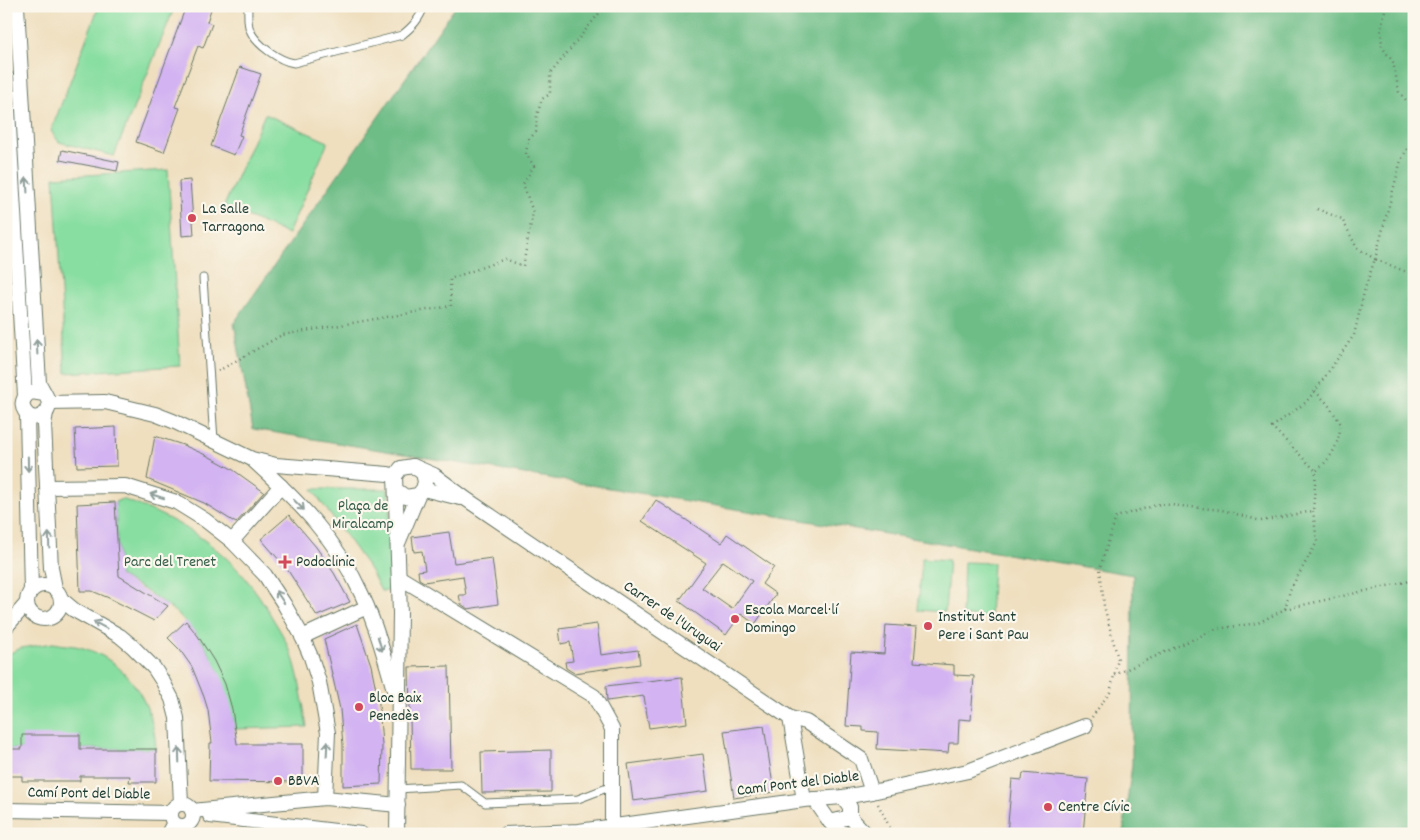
<svg xmlns="http://www.w3.org/2000/svg" width="1420" height="840" font-family="Dekko,sans-serif">
<rect width="100%" height="100%" fill="#fbf7ec"/>
<filter id="ink" filterUnits="userSpaceOnUse"><feTurbulence type="fractalNoise" baseFrequency=".02" numOctaves="2"/><feDisplacementMap in="SourceGraphic" scale="10" xChannelSelector="R" yChannelSelector="G"/><feConvolveMatrix kernelMatrix="1 2 1 2 8 2 1 2 1" color-interpolation-filters="sRGB"/></filter>
<filter id="wash" filterUnits="userSpaceOnUse"><feTurbulence type="fractalNoise" baseFrequency=".0096" numOctaves="4" result="noise"/><feDisplacementMap in="SourceGraphic" scale="20" xChannelSelector="R" yChannelSelector="G"/><feGaussianBlur stdDeviation="1.12" result="paint"/><feColorMatrix in="noise" values="0 0 0 0 0 0 0 0 0 0 0 0 0 0 0 0 0 1.4 0 .05"/><feComposite in="paint" operator="in"/></filter>
<g filter="url(#wash)">
<rect width="100%" height="100%" fill="#efdfbf"/>
<g fill="#88dea1" stroke="#548e6a">
<path d="M 99,6 L 175,6 L 114,156 L 59,142 L 51,131 Z"/>
<path d="M 265,114 L 328,142 L 288,234 L 224,206 Z"/>
<path d="M 168,170 L 180,366 L 66,373 L 54,177 Z"/>
<path d="M 312,489 L 388,489 L 394,591 L 381,591 L 371,571 Z"/>
<path d="M 122,499 C 188,522 239,556 273,619 C 282,633 290,648 295,664 C 301,684 303,706 307,727 L 235,729 C 227,681 208,637 168,606 C 158,599 147,591 136,585 C 130,582 124,579 119,575 L 115,502 Z"/>
<path d="M 922,558 L 949,560 L 945,612 L 918,610 Z"/>
<path d="M 964,562 L 993,563 L 990,617 L 962,616 Z"/>
<path d="M 53,643 C 62,645 72,645 80,647 C 126,659 154,703 156,749 L 80,749 L 80,735 L 22,749 L 6,749 L 6,655 L 21,648 Z"/>
</g>
<path fill="#6ebd87" stroke="#467d5e" d="M 456,6 L 1414,6 L 1414,834 L 1123,834 L 1132,765 L 1133,575 L 253,429 L 234,323 Z"/>
<g id="blocks">
<g fill="#d3b3f2" fill-rule="evenodd">
<path d="M 186,6 L 212,6 L 207,22 L 212,24 L 203,48 L 198,46 L 175,107 L 180,108 L 164,152 L 136,142 Z"/>
<path d="M 240,67 L 261,74 L 239,135 L 242,136 L 234,155 L 211,146 Z"/>
<path d="M 62,150 L 119,162 L 117,171 L 60,160 Z"/>
<path d="M 190,180 L 194,235 L 182,236 L 179,181 Z"/>
<path d="M 116,427 L 117,466 L 77,467 L 75,429 Z"/>
<path d="M 155,436 L 183,445 L 208,456 L 232,469 L 264,492 L 236,523 L 204,503 L 147,479 Z"/>
<path d="M 656,500 L 721,543 L 727,534 L 774,567 L 762,584 L 776,594 L 755,624 L 741,614 L 726,635 L 679,601 L 706,563 L 642,521 ZM 723,561 L 752,581 L 732,609 L 702,588 Z"/>
<path d="M 115,502 L 119,576 L 168,606 L 154,621 L 109,598 L 92,591 L 80,591 L 77,504 Z"/>
<path d="M 289,515 L 316,547 L 334,573 L 350,602 L 317,616 L 287,569 L 261,539 Z"/>
<path d="M 449,532 L 454,563 L 492,558 L 498,604 L 468,609 L 461,604 L 459,595 L 466,595 L 463,576 L 424,582 L 419,579 L 418,571 L 425,570 L 422,551 L 414,552 L 412,537 Z"/>
<path d="M 186,621 L 198,636 L 214,661 L 225,684 L 232,709 L 237,744 L 303,744 L 303,782 L 209,781 L 210,743 L 212,743 L 208,710 L 204,697 L 192,667 L 180,650 L 168,638 Z"/>
<path d="M 357,624 L 371,665 L 379,704 L 382,745 L 381,784 L 343,786 L 343,745 L 340,709 L 324,639 Z"/>
<path d="M 597,624 L 601,655 L 638,650 L 640,664 L 574,673 L 566,668 L 565,662 L 573,661 L 570,642 L 561,644 L 559,629 Z"/>
<path d="M 886,625 L 917,627 L 914,662 L 954,665 L 954,675 L 974,676 L 971,720 L 959,719 L 958,743 L 949,743 L 948,753 L 877,749 L 878,732 L 863,731 L 863,727 L 846,726 L 851,652 L 884,654 Z"/>
<path d="M 449,666 L 451,769 L 411,769 L 409,667 Z"/>
<path d="M 682,677 L 687,723 L 649,728 L 644,696 L 607,701 L 606,686 Z"/>
<path d="M 764,726 L 774,792 L 734,798 L 724,731 Z"/>
<path d="M 22,735 L 80,735 L 80,749 L 156,749 L 156,782 L 129,782 L 130,776 L 80,776 L 80,781 L 22,781 L 22,776 L 6,776 L 6,749 L 22,749 Z"/>
<path d="M 551,750 L 551,792 L 482,793 L 481,752 Z"/>
<path d="M 703,754 L 708,791 L 633,801 L 628,764 Z"/>
<path d="M 1023,773 L 1088,779 L 1083,834 L 1007,834 L 1012,779 L 1022,780 Z"/>
</g>
</g>
</g>
<g filter="url(#ink)">
<use href="#blocks" fill-opacity="0" stroke="#687665" stroke-width="1"/>
<g fill="none" stroke-linecap="round" stroke-linejoin="round">
<g stroke="#687665" stroke-width="9">
<g id="lane">
<path d="M 248,6 C 248,14 247,23 250,30 C 256,45 280,61 294,63 L 402,35 C 412,27 420,19 424,6"/>
<path d="M 203,278 L 214,440"/>
<path d="M 398,789 L 461,785 L 485,803 L 578,799 L 612,786"/>
<path d="M 166,834 L 166,830 L 172,819"/>
</g>
</g>
<g stroke="#687665" stroke-width="16">
<g id="street">
<path d="M 17,6 L 39,383 C 42,389 48,397 49,404 C 49,408 47,412 44,414 C 30,427 11,401 32,392 L 44,394"/>
<path d="M 6,77 L 25,396"/>
<path d="M 49,403 L 105,402 L 155,414 L 173,421 L 252,459 L 276,465 L 388,474 L 395,476"/>
<path d="M 46,413 L 44,424 L 51,568 L 55,588"/>
<path d="M 27,415 L 31,591"/>
<path d="M 254,461 C 297,500 338,541 362,595 C 376,625 385,658 394,690"/>
<path d="M 413,466 L 434,475 L 466,499 L 790,718 L 804,800"/>
<path d="M 47,487 L 125,486 L 176,502 L 205,520 L 232,541 L 265,575 L 284,604 L 301,634 L 311,657 L 319,682 L 328,733 L 325,798"/>
<path d="M 423,489 L 460,498"/>
<path d="M 396,490 L 406,497 L 418,495 L 423,489 L 425,482 L 423,473 L 413,466 L 401,468 L 395,476 L 400,613 L 397,834"/>
<path d="M 232,541 L 281,486"/>
<path d="M 399,541 L 418,495"/>
<path d="M 399,577 L 594,696 L 612,729 L 612,827"/>
<circle cx="44" cy="602" r="17"/>
<path d="M 62,600 L 74,610 L 120,636 L 132,646 L 154,668 L 163,682 L 172,699 L 177,718 L 181,804"/>
<path d="M 6,627 L 27,603"/>
<path d="M 302,637 L 367,607"/>
<path d="M 790,718 L 806,722 L 861,759 L 872,792"/>
<path d="M 814,799 L 830,822 L 850,817 L 850,807 L 843,797"/>
<circle cx="182" cy="815" r="11"/>
<path d="M 6,810 L 171,813"/>
<path d="M 192,811 L 325,798 L 398,805"/>
<path d="M 210,816 L 361,834"/>
<path d="M 850,817 L 866,834"/>
<path d="M 830,822 L 837,830 L 845,834"/>
<path d="M 505,834 L 579,831 L 804,800 L 843,797 L 872,792 L 968,771 L 1085,726"/>
</g>
</g>
<g stroke="#687665" stroke-width="2.5" stroke-dasharray="1 4" stroke-linecap="butt">
<path d="M 1386,6 L 1381,28 L 1382,47 L 1393,62 L 1399,92 L 1412,107 L 1414,111"/>
<path d="M 1317,209 L 1342,219 L 1357,248 L 1375,259 L 1401,160 L 1414,137"/>
<path d="M 218,371 L 282,335 L 451,306 L 450,279 L 505,259 L 523,266 L 533,212 L 523,184 L 534,166 L 526,154 L 528,140 L 536,132 L 537,115 L 542,99 L 550,94 L 550,74 L 605,6"/>
<path d="M 6,375 L 13,375"/>
<path d="M 1315,391 L 1327,403 L 1341,424 C 1338,445 1333,457 1316,471"/>
<path d="M 1285,609 L 1414,580"/>
<path d="M 1114,675 L 1216,629 L 1258,623 L 1285,609 L 1290,590 L 1317,542 L 1313,511"/>
<path d="M 1092,717 L 1110,692 L 1118,659 L 1104,606 L 1100,568 L 1116,517 L 1160,504 L 1222,510 L 1261,521 L 1313,511 L 1316,471 L 1272,427 L 1305,403 L 1315,391 L 1354,335 L 1365,288 L 1375,259 L 1414,275"/>
<path d="M 878,804 L 893,834"/>
</g>
<use href="#lane" stroke="#fff" stroke-width="7"/>
<use href="#street" stroke="#fff" stroke-width="14"/>
</g>
<defs><path id="oneway-shaft" d="M-6 0H5M1.5-3L5.5 0L1.5 3" fill="none" stroke-width="1.6" stroke-linecap="round" stroke-linejoin="round" transform="scale(1.25)"/></defs>
<g stroke="#8f9e9a">
<use href="#oneway-shaft" transform="translate(27 185) rotate(-93)"/>
<use href="#oneway-shaft" transform="translate(37 347) rotate(-93)"/>
<use href="#oneway-shaft" transform="translate(28 464) rotate(89)"/>
<use href="#oneway-shaft" transform="translate(157 496) rotate(-163)"/>
<use href="#oneway-shaft" transform="translate(299 505) rotate(45)"/>
<use href="#oneway-shaft" transform="translate(49 540) rotate(-92)"/>
<use href="#oneway-shaft" transform="translate(280 597) rotate(-124)"/>
<use href="#oneway-shaft" transform="translate(100 625) rotate(-152)"/>
<use href="#oneway-shaft" transform="translate(380 644) rotate(73)"/>
<use href="#oneway-shaft" transform="translate(327 749) rotate(-87)"/>
<use href="#oneway-shaft" transform="translate(179 755) rotate(-92)"/>
</g>
</g>
<g fill="#d1495b" stroke="#fbf7ec" stroke-width="2">
<circle cx="192" cy="218" r="5"/>
<path d="M282.5 554.5h5v5h5v5h-5v5h-5v-5h-5v-5h5z"/>
<circle cx="735" cy="619" r="5"/>
<circle cx="928" cy="626" r="5"/>
<circle cx="359" cy="707" r="5"/>
<circle cx="278" cy="781" r="5"/>
<circle cx="1048" cy="807" r="5"/>
</g>
<g text-anchor="middle" dominant-baseline="central" stroke-width="4.5" stroke-linejoin="round" paint-order="stroke">
<g font-size="16" fill="#1f3d34" stroke="#fbf7ec" text-anchor="start">
<text x="202" y="209">La Salle<tspan x="202" dy="18">Tarragona</tspan></text>
<text x="296" y="562">Podoclinic</text>
<text x="745" y="610">Escola Marcel·lí<tspan x="745" dy="18">Domingo</tspan></text>
<text x="938" y="617">Institut Sant<tspan x="938" dy="18">Pere i Sant Pau</tspan></text>
<text x="369" y="698">Bloc Baix<tspan x="369" dy="18">Penedès</tspan></text>
<text x="288" y="781">BBVA</text>
<text x="1058" y="807">Centre Cívic</text>
</g>
<g font-size="16" fill="#345d4a" stroke="#fbf7ec">
<text x="363" y="506">Plaça de<tspan x="363" dy="18">Miralcamp</tspan></text>
<text x="170" y="562">Parc del Trenet</text>
</g>
<g font-size="16" fill="#1f3d34" stroke="#fbf7ec">
<text transform="translate(672 617) rotate(34)">Carrer de l'Uruguai</text>
<text transform="translate(798 784) rotate(-7)">Camí Pont del Diable</text>
<text transform="translate(89 794) rotate(1)">Camí Pont del Diable</text>
</g>
</g>
<rect width="1420" height="840" fill="none" stroke="#fbf7ec" stroke-width="25"/>
</svg>
